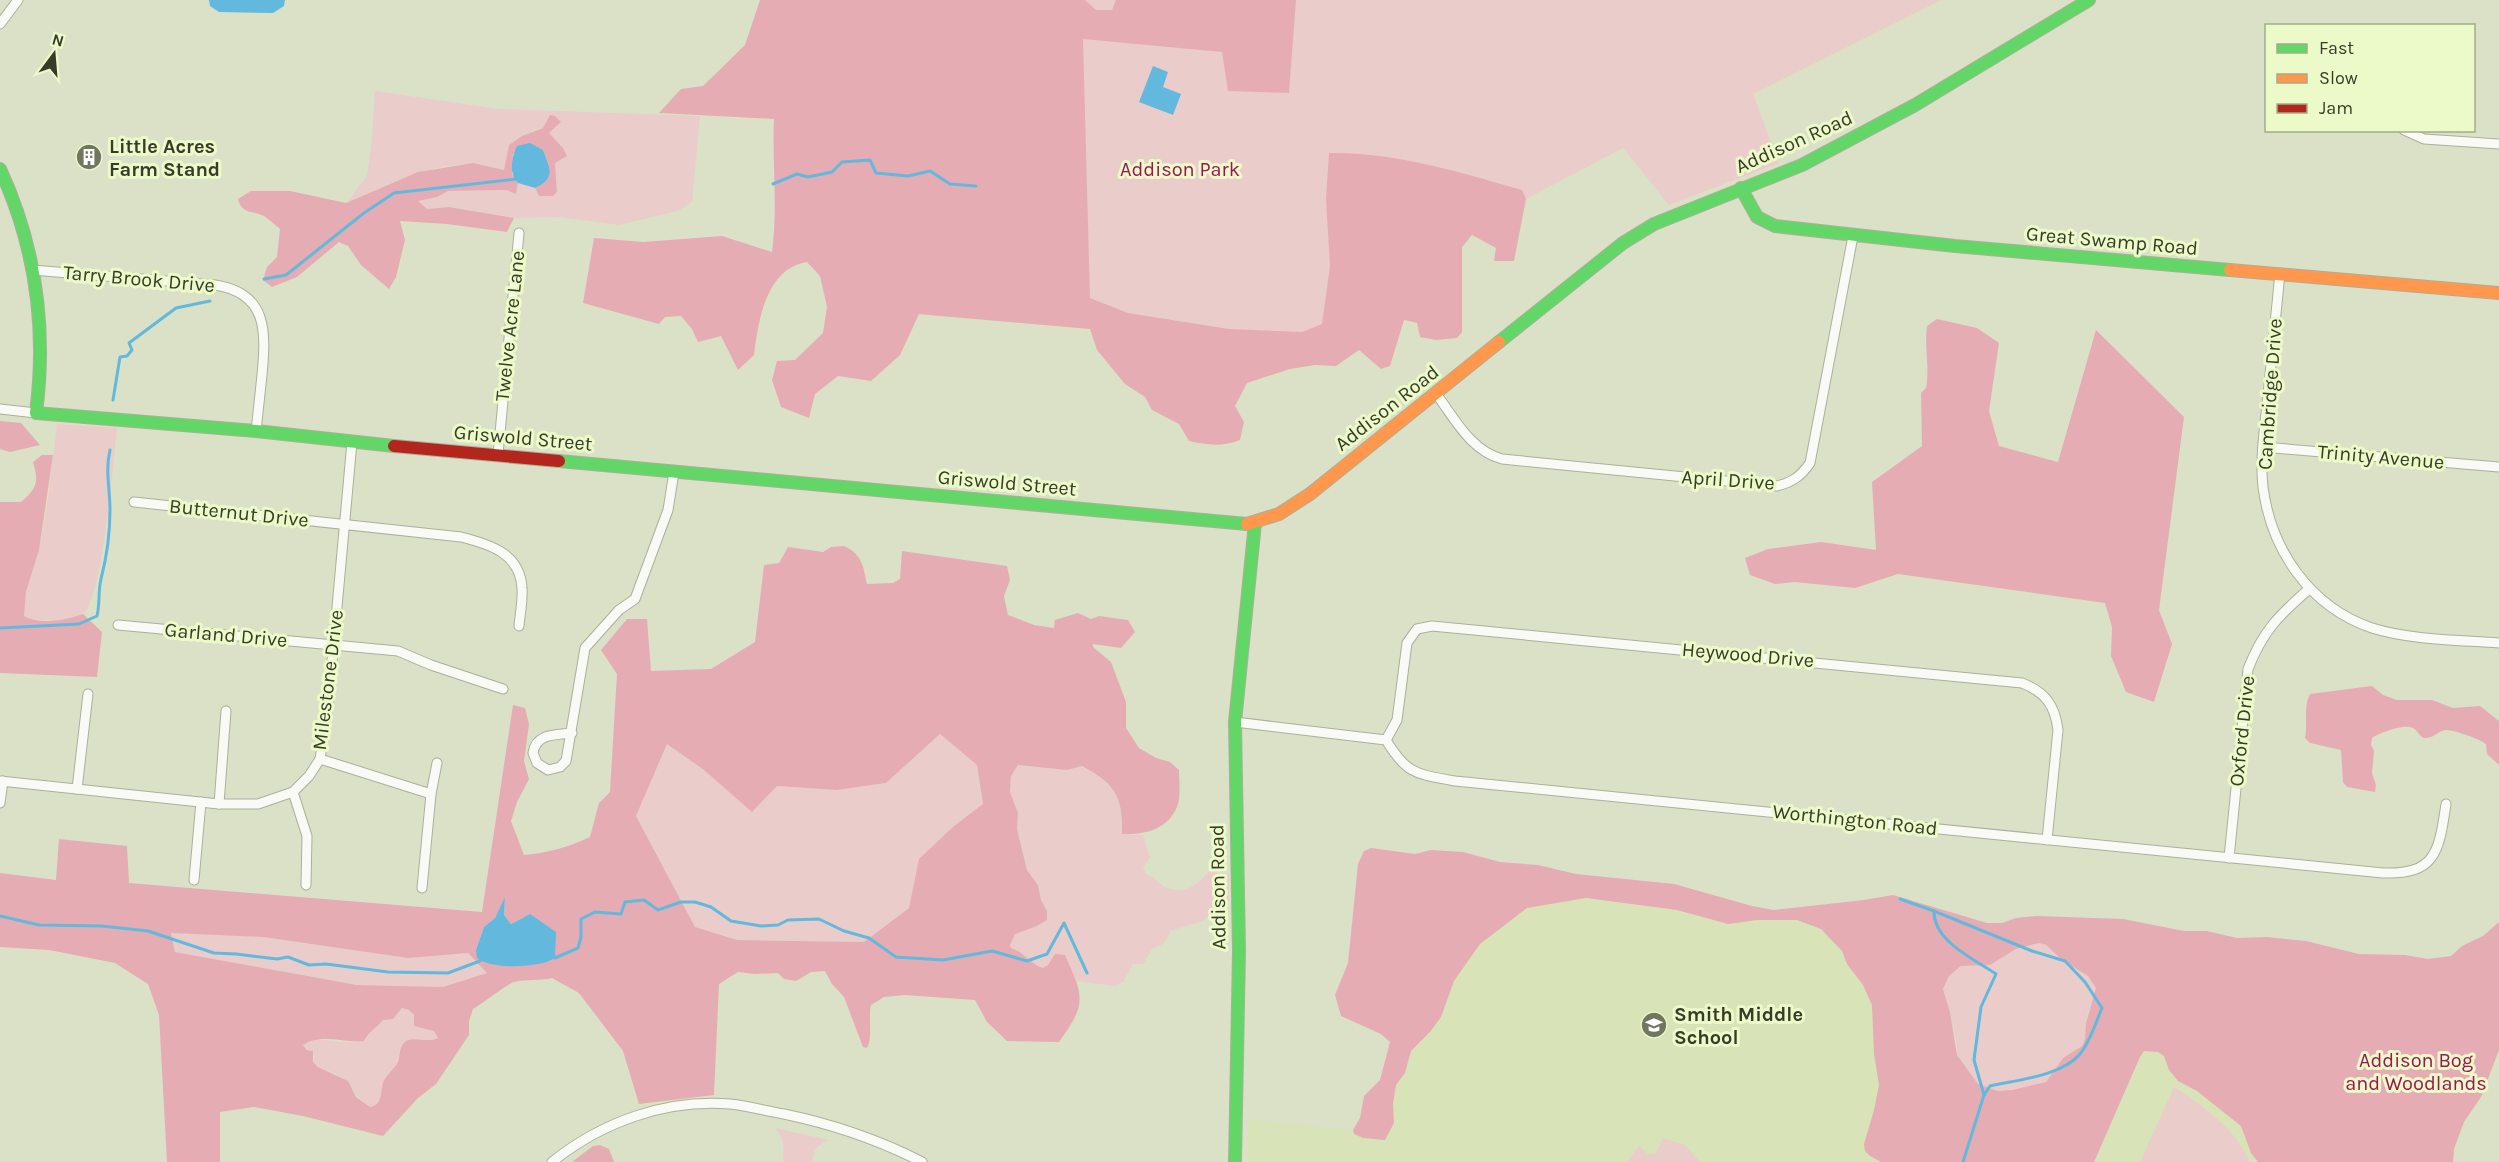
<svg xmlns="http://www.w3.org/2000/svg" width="2499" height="1162" font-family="Karla,sans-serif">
<rect width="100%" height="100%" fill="#dae1c6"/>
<g fill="#d8e3b8">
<path d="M 1578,898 L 1677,910 L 1728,924 L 1757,920 L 1797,920 L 1821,929 L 1842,951 L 1847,964 L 1863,985 L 1872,1005 L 1874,1054 L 1879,1085 L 1874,1110 L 1867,1130 L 1870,1156 L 1881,1162 L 1248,1162 L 1249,1120 L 1353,1130 L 1394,1123 L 1393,1104 L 1396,1085 L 1405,1073 L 1411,1051 L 1430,1032 L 1445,1008 L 1454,981 L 1480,943 L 1527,908 Z"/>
<path d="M 2144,1051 L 2158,1052 L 2164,1056 L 2169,1070 L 2178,1081 L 2197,1091 L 2241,1126 L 2251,1153 L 2258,1162 L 2094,1162 Z"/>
</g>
<g fill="#eacdca">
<path d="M 808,0 L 1941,0 L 1753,94 L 1779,163 L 1669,205 L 1623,148 L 1526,199 L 1454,192 L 1333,349 L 827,307 Z"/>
<path d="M 375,91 L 499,109 L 700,116 L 692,202 L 678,211 L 619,225 L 558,217 L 514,218 L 449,207 L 427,209 L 417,201 L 437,197 L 447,191 L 506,190 L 516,194 L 518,183 L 535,188 L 539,196 L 557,191 L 555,163 L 557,141 L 543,128 L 534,130 L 509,145 L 504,171 C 448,151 397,182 346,203 L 367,176 L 372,137 Z"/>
<path d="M 57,424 L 117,428 C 114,457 102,599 84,613 C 74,622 43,619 30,620 L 24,616 C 23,592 34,572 39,549 C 48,508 52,465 57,424 Z"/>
<path d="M 940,734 L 977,765 L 983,805 L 954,826 L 919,859 L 909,908 L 864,942 L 737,940 L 695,927 L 636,816 L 667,744 L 704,770 L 777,786 L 837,790 L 886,783 Z"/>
<path d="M 1018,765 L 1067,770 L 1081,766 C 1115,784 1123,796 1122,834 L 1143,835 L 1150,858 L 1143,867 L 1146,874 C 1156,878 1158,883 1165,887 C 1183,896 1198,885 1208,872 L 1229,874 L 1229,900 L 1221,903 L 1203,921 L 1170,931 C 1167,940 1164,946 1153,948 L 1143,964 L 1133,964 L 1123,982 L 1115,986 L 1076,981 L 1065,955 L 1044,968 C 1030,965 1024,952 1011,948 L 1010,944 L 1015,934 L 1037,926 L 1047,920 L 1047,911 L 1041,900 L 1038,885 L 1027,870 L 1017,829 L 1018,813 L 1010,792 L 1011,776 Z"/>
<path d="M 170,932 L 263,937 L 408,958 L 468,953 L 487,973 L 443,987 L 357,985 L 175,952 Z"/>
<path d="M 2039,943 L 2046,945 L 2062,960 L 2088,976 L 2097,988 L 2087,1016 L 2085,1039 L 2082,1046 L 2063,1058 L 2046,1082 L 2012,1090 L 1998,1091 L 1978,1084 L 1957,1055 L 1956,1040 L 1950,1012 L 1943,989 L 1949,976 L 1961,966 L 1990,965 L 2016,949 Z"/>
<path d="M 402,1008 L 409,1010 L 422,1026 L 434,1031 L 439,1038 L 430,1042 L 416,1039 L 406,1041 L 401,1046 L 397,1064 L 385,1077 L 380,1101 L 376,1106 L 370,1107 C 354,1097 352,1084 339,1076 C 330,1070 320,1070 313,1062 L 315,1056 L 303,1044 C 319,1035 331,1043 349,1042 C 361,1042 376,1030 383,1020 L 393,1019 Z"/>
<path d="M 2174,1087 C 2205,1107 2233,1127 2250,1162 L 2140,1162 Z"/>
<path d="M 775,1128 L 829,1140 C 817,1145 813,1149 813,1162 L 783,1162 C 784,1148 785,1139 775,1128 Z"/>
<path d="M 1663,1138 L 1685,1145 L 1700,1162 L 1627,1162 L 1639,1146 L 1648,1154 L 1656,1153 Z"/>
</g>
<g fill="#e6acb4" fill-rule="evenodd">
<path d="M 760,0 L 1085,0 L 1096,10 L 1112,10 L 1116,0 L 1296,0 L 1289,93 L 1228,91 L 1222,52 L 1083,39 L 1090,298 L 1128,313 L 1229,329 L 1302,332 L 1322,324 L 1330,266 L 1326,199 L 1329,153 C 1395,152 1459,172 1522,190 L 1526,199 L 1514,261 L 1494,261 L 1496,248 L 1472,235 L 1462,247 L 1462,332 L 1457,338 L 1436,340 L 1420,337 L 1417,323 L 1404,320 L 1390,366 L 1381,369 L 1359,350 L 1336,366 L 1315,365 L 1290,369 L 1247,383 L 1235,406 L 1244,422 L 1240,440 C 1222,447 1207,445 1189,441 L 1179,424 L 1152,410 L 1145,397 L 1125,384 L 1097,350 L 1090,329 L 919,314 L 900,355 L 871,381 L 838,376 L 815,394 L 809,418 L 781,407 L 772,380 L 777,361 L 795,360 L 823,333 L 827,307 L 820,276 L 807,262 C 766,268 758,322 754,355 L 738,370 L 721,336 L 698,342 L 692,329 L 681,316 L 665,317 L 659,324 L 583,303 L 594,238 L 643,242 L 722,236 L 772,252 C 778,207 772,163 774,119 L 659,113 L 681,89 L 703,86 L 745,45 Z"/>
<path d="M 550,115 L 555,116 L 561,122 L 549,133 L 563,148 L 567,156 L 555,163 L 557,192 L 553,196 L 539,196 L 535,188 C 556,178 549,167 543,150 L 513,154 L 512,174 L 518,183 L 516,194 L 506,190 L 448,191 L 437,197 L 418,201 L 427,209 L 449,207 L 514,218 L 507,232 L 447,224 L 400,221 L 405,240 L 396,277 L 389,289 L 361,265 L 348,246 L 339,242 L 297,277 L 272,287 L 263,280 L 267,267 L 277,257 L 280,229 C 275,225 270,220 264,216 C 253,210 242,215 238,199 L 251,191 L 290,191 L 346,203 L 418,172 L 473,163 L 504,170 L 509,145 L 522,136 L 543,128 Z"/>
<path d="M 1937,319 L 1977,328 L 1999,343 L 1989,411 L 1999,446 L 2058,462 L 2096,330 L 2184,417 L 2159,610 L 2172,644 L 2154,702 L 2126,692 L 2111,656 L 2112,627 L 2105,603 L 1898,574 L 1855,588 L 1795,582 L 1775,584 L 1750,575 L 1745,558 L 1768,549 L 1821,542 L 1876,550 L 1872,482 L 1922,446 L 1921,393 L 1926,388 C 1930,367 1924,347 1927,326 Z"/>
<path d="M 0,421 L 21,423 L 40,445 L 10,452 L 0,449 Z"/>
<path d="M 42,455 L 53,455 L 39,550 L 26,592 L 24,616 C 37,625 69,620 83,614 L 102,632 L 97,677 L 0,673 L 0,502 L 21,502 C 37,488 39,482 33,462 Z"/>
<path d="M 844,546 C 863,555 863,566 867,584 L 893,583 L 900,579 L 902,551 L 1007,566 L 1010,580 L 1004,596 L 1008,615 L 1034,625 L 1054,628 L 1055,620 L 1078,613 L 1091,619 L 1099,616 L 1128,620 L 1135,632 L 1121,648 L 1093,644 L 1093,647 L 1111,662 L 1126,702 L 1126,728 L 1139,748 L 1156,758 L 1170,762 L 1179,770 C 1179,781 1181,797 1177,807 C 1167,830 1144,835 1122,834 C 1123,796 1115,784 1082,766 L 1067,770 L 1018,765 L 1011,776 L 1010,792 L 1018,813 L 1017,829 L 1027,870 L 1038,885 L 1041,900 L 1047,911 L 1047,920 L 1037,926 L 1015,934 L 1010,945 L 1011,948 C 1024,952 1030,964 1043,968 L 1048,965 L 1055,954 L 1065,955 C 1084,998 1087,1003 1059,1042 L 1007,1041 L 987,1022 L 975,1000 L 905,995 L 884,997 L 871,1005 C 868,1018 873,1037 867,1048 L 863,1047 L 844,997 L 832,984 L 825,971 L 811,972 L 796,981 L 784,979 L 778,973 L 755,974 L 738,972 L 719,984 L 714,1095 L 639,1104 L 623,1051 L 579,993 L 552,978 C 540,981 527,979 514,982 C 509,983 480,1005 473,1009 L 469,1021 L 469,1035 L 436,1084 L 418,1098 L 383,1136 L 303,1116 L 254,1107 L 220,1112 L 220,1162 L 167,1162 L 159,1015 L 148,984 L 115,963 L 49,950 L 0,947 L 0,873 L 56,880 L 59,839 L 127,846 L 129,883 L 482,912 L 513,705 L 525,708 L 529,724 L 524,761 L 529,779 L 517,802 L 511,821 L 524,855 C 548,853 569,847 590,837 L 599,803 L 610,792 L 617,674 L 601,650 L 627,619 L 647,619 L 651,671 L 711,669 L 755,642 L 764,565 L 779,563 L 788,547 L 823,552 L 831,547 ZM 940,734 L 977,765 L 983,804 L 954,826 L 919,859 L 909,908 L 864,942 L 737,940 L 695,927 L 636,816 L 667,744 L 704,770 L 752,812 L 777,786 L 837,790 L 886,783 ZM 505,898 L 504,915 L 511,924 L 524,917 L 538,920 L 476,950 L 484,927 L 495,918 ZM 171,933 L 263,937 L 408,958 L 468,953 L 487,973 L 443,987 L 357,985 L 175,952 ZM 402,1008 L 409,1010 L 414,1015 L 414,1026 L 434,1031 L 438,1038 C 426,1044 411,1034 403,1044 C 399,1049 400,1056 398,1062 C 395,1068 390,1071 386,1077 C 378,1087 386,1104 370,1107 L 356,1097 L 348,1081 L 318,1067 L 313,1062 L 313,1051 L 307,1050 L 303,1045 C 320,1033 345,1043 364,1041 C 368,1032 377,1028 383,1020 L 393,1019 Z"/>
<path d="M 2372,686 L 2383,695 L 2397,700 L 2432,700 L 2453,708 L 2480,706 L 2499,721 L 2499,765 L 2487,754 L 2486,744 C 2480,739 2452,729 2445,730 C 2436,732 2434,739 2423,738 C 2419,735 2417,730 2413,728 C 2406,723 2378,733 2372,738 L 2371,745 L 2374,751 L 2372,773 L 2376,785 L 2375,792 L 2347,787 L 2343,782 L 2341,750 L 2310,743 L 2305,738 C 2308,723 2303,708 2310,694 Z"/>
<path d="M 1371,848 L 1415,854 L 1431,850 L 1463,852 L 1500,862 L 1538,865 L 1576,874 L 1674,884 L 1752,906 L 1774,910 L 1864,900 L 1893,895 L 1987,923 L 2002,923 L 2016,918 L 2037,916 L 2123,919 L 2184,931 L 2207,931 L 2237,938 L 2267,937 L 2306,941 L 2359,954 L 2405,955 L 2428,959 L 2451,956 L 2462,946 L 2483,936 L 2499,922 L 2499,1050 L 2481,1097 L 2464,1122 L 2454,1149 L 2453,1162 L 2258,1162 L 2251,1153 L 2241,1126 L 2197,1091 L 2178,1081 L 2169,1070 L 2164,1056 L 2158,1052 L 2144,1051 L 2140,1057 L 2094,1162 L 1881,1162 L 1870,1156 L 1865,1151 L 1864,1144 L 1874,1110 L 1879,1085 L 1874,1054 L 1872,1005 L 1863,985 L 1847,964 L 1842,951 L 1821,929 L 1797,920 L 1757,920 L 1728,924 L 1677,910 L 1586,898 L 1527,908 L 1480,944 L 1454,981 L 1441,1017 L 1430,1032 L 1411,1051 L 1405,1073 L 1396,1085 L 1393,1104 L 1394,1123 L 1385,1140 L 1363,1138 L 1354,1134 L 1353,1130 L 1360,1118 L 1364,1096 L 1380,1080 L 1390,1042 L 1381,1034 L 1341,1016 L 1335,995 L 1348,963 L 1358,864 L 1364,851 ZM 2039,943 L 2046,945 L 2062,960 L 2088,976 L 2096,988 L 2086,1023 L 2085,1039 L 2082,1046 L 2063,1058 L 2046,1082 L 2012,1090 L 1998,1091 L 1978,1084 L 1957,1055 L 1950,1012 L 1943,989 L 1949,976 L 1961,966 L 1990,965 L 2016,949 Z"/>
<path d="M 600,1145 L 609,1149 L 614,1162 L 572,1162 L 593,1146 Z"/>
</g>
<g fill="#63b8de">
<path d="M 209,0 L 285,0 L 284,6 L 273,13 L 219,12 L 210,6 Z"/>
<path d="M 1153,66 L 1168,72 L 1163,87 L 1181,94 L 1173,115 L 1139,102 Z"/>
<path d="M 530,143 L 543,150 C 549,167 557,178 535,188 L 518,183 C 509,173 511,159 517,146 Z"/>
<path d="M 505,897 L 504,915 L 511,924 L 530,914 L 556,932 L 555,958 C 540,968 491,970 477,958 L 476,950 L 484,927 L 495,918 Z"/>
</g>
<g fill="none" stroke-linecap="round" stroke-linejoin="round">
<g stroke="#63b8de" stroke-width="3">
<path d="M 773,184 L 797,174 L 808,177 L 832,172 L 842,162 L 870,160 L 876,173 L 908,176 L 930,171 L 950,184 L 976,186"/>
<path d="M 264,279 L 286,275 L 364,213 L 394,193 L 516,179"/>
<path d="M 113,400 L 120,357 L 127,356 L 132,350 L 129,343 L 176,308 L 210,301"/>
<path d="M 0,628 L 79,624 L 97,616 C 100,604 98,591 101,579 C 107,556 110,534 110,510 C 110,488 105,472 110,450"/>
<path d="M 1900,899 L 1934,911 C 1933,941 1974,959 1996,974 L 1981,1007 L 1974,1060 L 1984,1095"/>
<path d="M 1934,911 L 2032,951 L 2065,961 L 2085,982 L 2102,1008 C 2096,1022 2090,1042 2080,1054 C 2062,1076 2016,1080 1990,1086 L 1984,1095 L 1963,1162"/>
<path d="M 0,916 L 39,925 L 102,926 L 148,931 L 214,953 L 236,954 L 277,959 L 288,957 L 309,965 L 326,964 L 388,972 L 448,973 L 480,961"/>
<path d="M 555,958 L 578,948 L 581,937 L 581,919 L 595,912 L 621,914 L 625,902 L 644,900 L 658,910 L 681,902 L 695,902 L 711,907 L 731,921 L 761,926 L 778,925 L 788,920 L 819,919 L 844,931 L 869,938 L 896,957 L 943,960 L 992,951 L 1027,961 L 1047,954 L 1064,923 L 1087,973"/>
</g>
<g stroke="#abb09b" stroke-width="11">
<g id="street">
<path d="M 0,24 L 18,0"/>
<path d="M 2404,130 L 2424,139 L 2499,144"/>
<path d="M 32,270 L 215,285 C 268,293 266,332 262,375 C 260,394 258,413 256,431"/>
<path d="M 2280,273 C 2276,317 2271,361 2267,405 C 2264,432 2260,461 2263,487 C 2271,550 2310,607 2372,628 C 2410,640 2459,640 2499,643"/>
<path d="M 1437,395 C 1455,419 1471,451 1502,459 L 1777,486 C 1793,482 1801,476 1810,463 L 1853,236"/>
<path d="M 0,409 L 36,413"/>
<path d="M 2263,447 L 2499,467"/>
<path d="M 498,454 L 519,233"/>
<path d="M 134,502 L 461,537 C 489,544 520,553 522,588 C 523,600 520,614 519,626"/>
<path d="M 118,625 L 398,651 L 431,665 L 503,689"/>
<path d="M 1235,722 L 1386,740 C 1407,775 1417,774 1455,781 L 2383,873 C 2437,875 2439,850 2446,804"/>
<path d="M 572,733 C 556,735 536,733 533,753 L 537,763 L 548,770 L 560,767 L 566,761 L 585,648 L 619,610 L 635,599 L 668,510 L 674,472"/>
<path d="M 1386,740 L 1397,720 L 1407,643 L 1417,629 L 1432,626 L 2022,683 C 2045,692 2055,705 2058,730 L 2047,840"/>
<path d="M 320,759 L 431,794"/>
<path d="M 0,781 L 219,804 L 258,804 L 293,792 L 309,776 L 320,759 L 328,706 L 352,442"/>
<path d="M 77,789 L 88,694"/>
<path d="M 293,792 L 307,836 L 306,885"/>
<path d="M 0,803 L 3,781"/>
<path d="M 219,804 L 226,711"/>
<path d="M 2229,858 L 2248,669 C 2263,631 2278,616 2309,589"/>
<path d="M 194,880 L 201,802"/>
<path d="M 422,888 L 431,794 L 437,763"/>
<path d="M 552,1162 C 602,1122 665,1099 730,1104 C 749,1106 766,1111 784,1114 C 832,1124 879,1140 922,1162"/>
</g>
</g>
<g stroke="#abb09b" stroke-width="14">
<g id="fast">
<path d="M 0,169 C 36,247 47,328 36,413 L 256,431 L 394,446"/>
<path d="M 1741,188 L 1757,217 L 1775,226 L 1955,246 L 2230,270"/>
<path d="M 1499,342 L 1623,243 L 1654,224 L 1802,165 L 1915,105 L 2089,0"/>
<path d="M 559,461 L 1247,524"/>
<path d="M 1235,1162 L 1239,951 L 1235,722 L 1255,523"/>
</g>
</g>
<g stroke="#abb09b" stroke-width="14">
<g id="slow">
<path d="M 2230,270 L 2499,293"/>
<path d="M 1247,524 L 1279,514 L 1310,494 L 1499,342"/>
</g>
</g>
<g stroke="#abb09b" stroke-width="14">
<path id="jam" d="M 394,446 L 559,461"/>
</g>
<use href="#street" stroke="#f9faf6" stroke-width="9"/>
<use href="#fast" stroke="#63d668" stroke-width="12"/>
<use href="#slow" stroke="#ff974d" stroke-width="12"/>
<use href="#jam" stroke="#b3261e" stroke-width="12"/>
</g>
<defs>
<g id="building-disc" transform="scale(1.35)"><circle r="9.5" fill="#70765f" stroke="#ecf9c8"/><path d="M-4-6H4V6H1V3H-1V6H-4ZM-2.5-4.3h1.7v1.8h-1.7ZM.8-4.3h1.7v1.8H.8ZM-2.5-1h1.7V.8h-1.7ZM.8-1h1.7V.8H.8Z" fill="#fff"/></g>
<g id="school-disc" transform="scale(1.35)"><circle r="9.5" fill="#70765f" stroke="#ecf9c8"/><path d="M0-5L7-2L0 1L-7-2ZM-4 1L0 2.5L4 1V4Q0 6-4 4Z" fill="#fff"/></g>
</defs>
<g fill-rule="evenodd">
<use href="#building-disc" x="89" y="157"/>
<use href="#school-disc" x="1654" y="1025"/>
</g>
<g text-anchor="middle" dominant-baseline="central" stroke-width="6" stroke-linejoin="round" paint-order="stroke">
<g font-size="20" fill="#373c28" stroke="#ecf9c8">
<text transform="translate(1794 142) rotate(-24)">Addison Road</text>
<text transform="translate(2112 241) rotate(5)">Great Swamp Road</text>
<text transform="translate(139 279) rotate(5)">Tarry Brook Drive</text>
<text transform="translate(510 326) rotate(-84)">Twelve Acre Lane</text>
<text transform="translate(2270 394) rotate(-86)">Cambridge Drive</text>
<text transform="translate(1387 408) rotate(-38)">Addison Road</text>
<text transform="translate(523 438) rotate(5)">Griswold Street</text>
<text transform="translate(2381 457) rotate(5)">Trinity Avenue</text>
<text transform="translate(1728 480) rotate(4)">April Drive</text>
<text transform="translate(1007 483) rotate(5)">Griswold Street</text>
<text transform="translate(239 513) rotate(6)">Butternut Drive</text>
<text transform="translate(226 635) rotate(5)">Garland Drive</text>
<text transform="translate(1748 655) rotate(5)">Heywood Drive</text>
<text transform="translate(328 680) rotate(-83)">Milestone Drive</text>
<text transform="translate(2242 731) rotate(-84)">Oxford Drive</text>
<text transform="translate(1855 820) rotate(6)">Worthington Road</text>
<text transform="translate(1218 887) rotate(-91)">Addison Road</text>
</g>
<g font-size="20" font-weight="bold" fill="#373c28" stroke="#ecf9c8" text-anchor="start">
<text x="109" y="146">Little Acres<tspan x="109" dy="23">Farm Stand</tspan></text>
<text x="1674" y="1014">Smith Middle<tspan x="1674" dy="23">School</tspan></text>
</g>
<g font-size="20" fill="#9b1554" stroke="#ecf9c8">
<text x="1180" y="169">Addison Park</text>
<text x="2416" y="1060">Addison Bog<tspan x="2416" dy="23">and Woodlands</tspan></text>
</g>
</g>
<rect x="2265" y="24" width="210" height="108" fill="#ecf9c8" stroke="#a4ad88" stroke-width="1.5"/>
<rect x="2277" y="44" width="30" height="9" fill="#63d668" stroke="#a4ad88" stroke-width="1.5"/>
<text x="2319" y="54" font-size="18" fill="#373c28">Fast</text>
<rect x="2277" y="74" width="30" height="9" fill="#ff974d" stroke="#a4ad88" stroke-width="1.5"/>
<text x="2319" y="84" font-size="18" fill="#373c28">Slow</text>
<rect x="2277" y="104" width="30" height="9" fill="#b3261e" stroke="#a4ad88" stroke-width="1.5"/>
<text x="2319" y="114" font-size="18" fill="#373c28">Jam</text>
<g transform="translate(54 54) rotate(16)" stroke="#ecf9c8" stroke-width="4.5" paint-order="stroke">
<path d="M0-4.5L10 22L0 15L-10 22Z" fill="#373c28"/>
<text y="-9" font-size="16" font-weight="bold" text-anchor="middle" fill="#373c28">N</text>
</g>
</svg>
